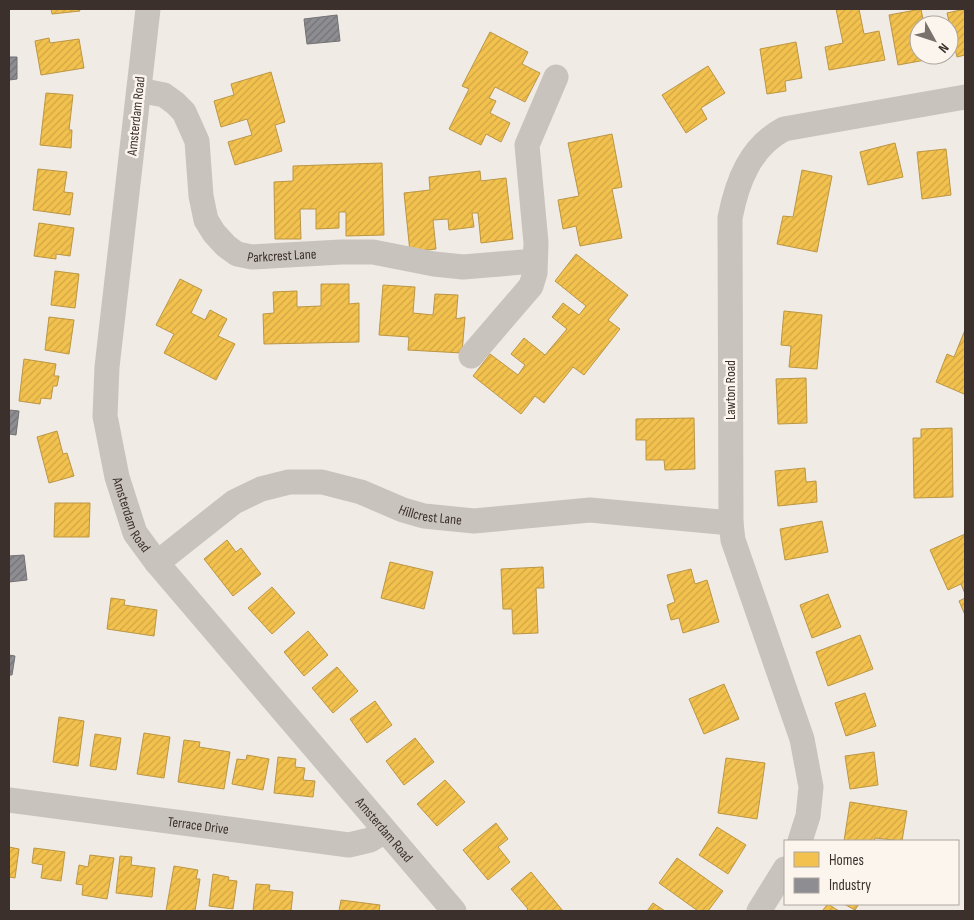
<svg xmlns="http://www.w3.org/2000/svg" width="974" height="920" font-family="'Sofia Sans Condensed',sans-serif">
<defs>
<pattern id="homes-hatch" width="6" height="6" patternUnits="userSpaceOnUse" patternTransform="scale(1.25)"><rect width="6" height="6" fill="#f2c14e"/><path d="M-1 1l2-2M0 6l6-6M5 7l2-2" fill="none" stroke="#d0a644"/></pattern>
<pattern id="industry-hatch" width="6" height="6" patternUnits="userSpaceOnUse" patternTransform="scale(1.25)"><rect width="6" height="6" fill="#8d8d92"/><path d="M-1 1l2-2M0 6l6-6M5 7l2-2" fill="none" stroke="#747477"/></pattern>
</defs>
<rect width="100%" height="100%" fill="#f0ebe5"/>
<g fill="url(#homes-hatch)" stroke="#bb9644">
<path d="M 51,9 L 79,9 L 80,11 L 52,14 Z"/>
<path d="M 836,9 L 859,9 L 864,34 L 879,31 L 885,60 L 829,70 L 825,47 L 843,43 Z"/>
<path d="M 921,9 L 924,25 L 919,25 L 919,55 L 930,55 L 931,59 L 898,65 L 889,15 Z"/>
<path d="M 965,9 L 965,55 L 957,57 L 947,13 Z"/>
<path d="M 490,32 L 528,52 L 522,64 L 540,73 L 525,102 L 495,87 L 489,98 L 496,101 L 490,113 L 510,123 L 501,142 L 486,134 L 481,145 L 449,129 L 469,89 L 462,86 Z"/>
<path d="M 49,38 L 50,43 L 79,39 L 84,68 L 41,75 L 35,41 Z"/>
<path d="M 796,42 L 802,78 L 785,81 L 786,91 L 767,94 L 760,49 Z"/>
<path d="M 708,66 L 725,93 L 701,108 L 707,119 L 686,133 L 662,95 Z"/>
<path d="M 271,72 L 285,122 L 275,125 L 282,151 L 235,165 L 228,142 L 252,135 L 247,119 L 221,127 L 214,101 L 234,95 L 231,84 Z"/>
<path d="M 46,93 L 73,95 L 69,130 L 72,130 L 71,148 L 40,145 Z"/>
<path d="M 612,134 L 622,187 L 612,189 L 622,238 L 580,246 L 576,226 L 563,229 L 558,200 L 579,196 L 568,143 Z"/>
<path d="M 895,143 L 903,177 L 868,185 L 860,152 Z"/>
<path d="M 946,149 L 951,195 L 922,199 L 917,152 Z"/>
<path d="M 382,163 L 384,235 L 346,236 L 346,212 L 339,212 L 339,228 L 316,229 L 316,209 L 300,209 L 301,239 L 275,239 L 274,182 L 293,181 L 293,166 Z"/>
<path d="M 38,169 L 67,172 L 64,192 L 73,193 L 70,215 L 33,210 Z"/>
<path d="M 802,170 L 832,176 L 817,252 L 777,244 L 783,216 L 793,217 Z"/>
<path d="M 480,171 L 481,181 L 506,178 L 513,239 L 481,243 L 478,213 L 472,213 L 474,227 L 449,230 L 448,219 L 433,220 L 436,249 L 410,252 L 404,193 L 430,190 L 429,177 Z"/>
<path d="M 39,223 L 74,228 L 70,256 L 56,254 L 56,259 L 34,256 Z"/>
<path d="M 576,254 L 628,295 L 608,320 L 620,329 L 584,375 L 573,367 L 544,403 L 535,396 L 521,414 L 473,376 L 490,354 L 518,375 L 525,365 L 511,354 L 524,338 L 545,355 L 567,329 L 552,317 L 563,303 L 579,315 L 586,306 L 555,281 Z"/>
<path d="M 55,271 L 79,274 L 75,308 L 51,305 Z"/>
<path d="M 180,279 L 202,290 L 191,313 L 205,320 L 210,310 L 227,319 L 218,336 L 235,344 L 216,380 L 164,353 L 174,334 L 156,325 Z"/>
<path d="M 321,284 L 349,284 L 349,304 L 359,303 L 359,342 L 264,344 L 263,314 L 274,313 L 273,292 L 297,291 L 297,307 L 321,306 Z"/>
<path d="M 383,285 L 415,287 L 413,313 L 433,315 L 435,294 L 458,295 L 456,319 L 465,317 L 462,353 L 408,350 L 409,337 L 379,335 Z"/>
<path d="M 784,311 L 822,315 L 817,369 L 789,367 L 791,346 L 781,345 Z"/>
<path d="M 49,317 L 74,320 L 69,354 L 45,350 Z"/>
<path d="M 965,330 L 965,393 L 964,394 L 936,382 L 947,354 L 954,357 Z"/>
<path d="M 24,359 L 56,364 L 54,376 L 59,376 L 57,386 L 53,386 L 51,399 L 41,398 L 40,404 L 19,401 Z"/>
<path d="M 806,378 L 807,423 L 778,424 L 776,379 Z"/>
<path d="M 694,418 L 695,469 L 665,470 L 664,460 L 646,460 L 646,440 L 636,440 L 636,419 Z"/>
<path d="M 952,428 L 953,497 L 914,498 L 913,438 L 921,438 L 921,429 Z"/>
<path d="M 57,431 L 63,454 L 67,453 L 74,476 L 49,483 L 37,437 Z"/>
<path d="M 805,468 L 806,482 L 816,481 L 817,502 L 778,506 L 775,471 Z"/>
<path d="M 55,503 L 90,503 L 89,537 L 54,537 Z"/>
<path d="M 822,521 L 828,552 L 785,560 L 780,529 Z"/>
<path d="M 965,534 L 965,594 L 961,584 L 948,590 L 930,550 Z"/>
<path d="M 227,540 L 236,552 L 241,548 L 261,574 L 233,596 L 204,559 Z"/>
<path d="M 390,562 L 433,572 L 424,609 L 381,598 Z"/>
<path d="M 543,567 L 544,588 L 536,588 L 538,633 L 513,634 L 512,609 L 503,609 L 501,569 Z"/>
<path d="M 691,569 L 695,584 L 707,580 L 719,622 L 683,633 L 679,618 L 671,620 L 667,605 L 675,602 L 667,575 Z"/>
<path d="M 272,587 L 295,613 L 272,634 L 248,608 Z"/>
<path d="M 828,594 L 841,627 L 812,638 L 800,605 Z"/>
<path d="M 111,598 L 125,600 L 124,605 L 157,610 L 154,636 L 107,629 Z"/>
<path d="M 965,598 L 965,615 L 959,601 Z"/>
<path d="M 308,631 L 328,655 L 304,676 L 284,652 Z"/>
<path d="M 860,635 L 873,669 L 828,686 L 816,652 Z"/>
<path d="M 337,667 L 358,691 L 333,713 L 312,688 Z"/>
<path d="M 724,684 L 739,719 L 704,734 L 689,699 Z"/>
<path d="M 865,693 L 876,726 L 846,736 L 835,703 Z"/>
<path d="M 375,701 L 392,725 L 367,743 L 350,719 Z"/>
<path d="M 59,717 L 84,721 L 78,766 L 53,762 Z"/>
<path d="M 144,733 L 170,737 L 164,778 L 137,774 Z"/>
<path d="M 95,734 L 121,738 L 116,770 L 90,766 Z"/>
<path d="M 415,738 L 434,762 L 404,785 L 386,761 Z"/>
<path d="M 184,740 L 200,742 L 199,747 L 230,752 L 224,789 L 178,782 Z"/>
<path d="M 874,752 L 878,785 L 850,789 L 845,756 Z"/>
<path d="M 247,755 L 269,759 L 263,790 L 232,784 L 237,759 L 246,760 Z"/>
<path d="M 278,757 L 296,759 L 295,767 L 305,768 L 303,780 L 315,781 L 313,797 L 274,793 Z"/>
<path d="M 726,758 L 765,763 L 757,819 L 718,813 Z"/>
<path d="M 445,780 L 465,802 L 437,826 L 417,804 Z"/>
<path d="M 850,802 L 907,811 L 902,841 L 875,838 L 874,841 L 844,841 Z"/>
<path d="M 496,823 L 508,839 L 498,847 L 510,862 L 488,880 L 463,850 Z"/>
<path d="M 717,827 L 746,845 L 728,874 L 699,855 Z"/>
<path d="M 9,847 L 19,849 L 15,878 L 9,877 Z"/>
<path d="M 34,848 L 65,852 L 61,881 L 41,878 L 43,865 L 32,863 Z"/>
<path d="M 90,855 L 114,858 L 107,899 L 82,895 L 83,885 L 76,884 L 79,865 L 88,867 Z"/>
<path d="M 120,856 L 132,857 L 131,865 L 155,868 L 152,897 L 116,893 Z"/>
<path d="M 677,858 L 723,891 L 708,911 L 698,911 L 659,883 Z"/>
<path d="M 174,866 L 198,870 L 196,879 L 200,879 L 195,911 L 166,911 Z"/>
<path d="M 531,872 L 563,911 L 526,911 L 528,909 L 511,889 Z"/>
<path d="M 213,874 L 229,877 L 228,880 L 237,881 L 233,909 L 209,906 Z"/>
<path d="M 256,884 L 270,885 L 269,890 L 293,892 L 291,911 L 253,911 Z"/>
<path d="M 341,900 L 380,905 L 379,911 L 339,911 Z"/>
<path d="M 653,903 L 665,911 L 647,911 Z"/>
<path d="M 828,904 L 839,911 L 822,911 Z"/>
<path d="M 844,904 L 859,904 L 855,910 Z"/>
</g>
<g fill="url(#industry-hatch)" stroke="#747173">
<path d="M 337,15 L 340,41 L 307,44 L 304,19 Z"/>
<path d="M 9,57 L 17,57 L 17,79 L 9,80 Z"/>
<path d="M 9,410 L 19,411 L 16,435 L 9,434 Z"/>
<path d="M 24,555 L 27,580 L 9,582 L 9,556 Z"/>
<path d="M 9,655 L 15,656 L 12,675 L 9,675 Z"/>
</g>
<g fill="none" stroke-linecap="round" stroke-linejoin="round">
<g stroke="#c9c3be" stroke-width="25">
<path id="s1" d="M 148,9 L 107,367 L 105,416 L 117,477 L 135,533 L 157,563 L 454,911"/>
<path id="s2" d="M 139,90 L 164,95 L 175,103 L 184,112 L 197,141 L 201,196 L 206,220 L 214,233 L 226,246 L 237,254 L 252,257 L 341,252 L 373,252 L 434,264 L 463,267 L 535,261"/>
<path d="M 471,356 L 531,286 L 535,273 L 536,243 L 527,145 L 556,77"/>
<path id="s3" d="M 157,563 L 234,502 L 261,489 L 289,482 L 322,482 L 361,492 L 403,510 L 424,516 L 474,521 L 590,510 L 731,523"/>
<path id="s4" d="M 9,800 L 349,845 L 370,840 L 385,831"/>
<path d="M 800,841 L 808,816 L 811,787 L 802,739 L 733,540 L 731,523 L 730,218 C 737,182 750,147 784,129 L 965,97"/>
<path d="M 759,911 L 785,869"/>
</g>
</g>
<g text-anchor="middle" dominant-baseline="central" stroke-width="5" stroke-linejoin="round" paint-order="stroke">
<g font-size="14" fill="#3b302b" stroke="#fbf5ee">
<text transform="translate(136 116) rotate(-84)">Amsterdam Road</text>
<text stroke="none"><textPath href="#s2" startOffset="255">Parkcrest Lane</textPath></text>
<text transform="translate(730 390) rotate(-90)">Lawton Road</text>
<text stroke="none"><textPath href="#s3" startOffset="304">Hillcrest Lane</textPath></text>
<text stroke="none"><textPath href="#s1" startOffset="512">Amsterdam Road</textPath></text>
<text stroke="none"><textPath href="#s4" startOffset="191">Terrace Drive</textPath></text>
<text stroke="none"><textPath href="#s1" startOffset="918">Amsterdam Road</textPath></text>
</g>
</g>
<rect width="974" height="920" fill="none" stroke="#3b302b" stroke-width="20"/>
<rect x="784" y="840" width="175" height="65" fill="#fbf5ee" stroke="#aea6a0"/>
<rect x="794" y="852" width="25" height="15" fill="#f2c14e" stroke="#aea6a0"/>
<text x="829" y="865" font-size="15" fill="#3b302b">Homes</text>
<rect x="794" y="878" width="25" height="15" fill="#8d8d92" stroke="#aea6a0"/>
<text x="829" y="890" font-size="15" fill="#3b302b">Industry</text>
<g transform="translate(934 40) rotate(130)"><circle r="24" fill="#fbf5ee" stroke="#aea6a0"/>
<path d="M0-4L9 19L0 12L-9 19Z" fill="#7a716c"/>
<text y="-8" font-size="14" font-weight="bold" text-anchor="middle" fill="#3b302b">N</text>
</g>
</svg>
